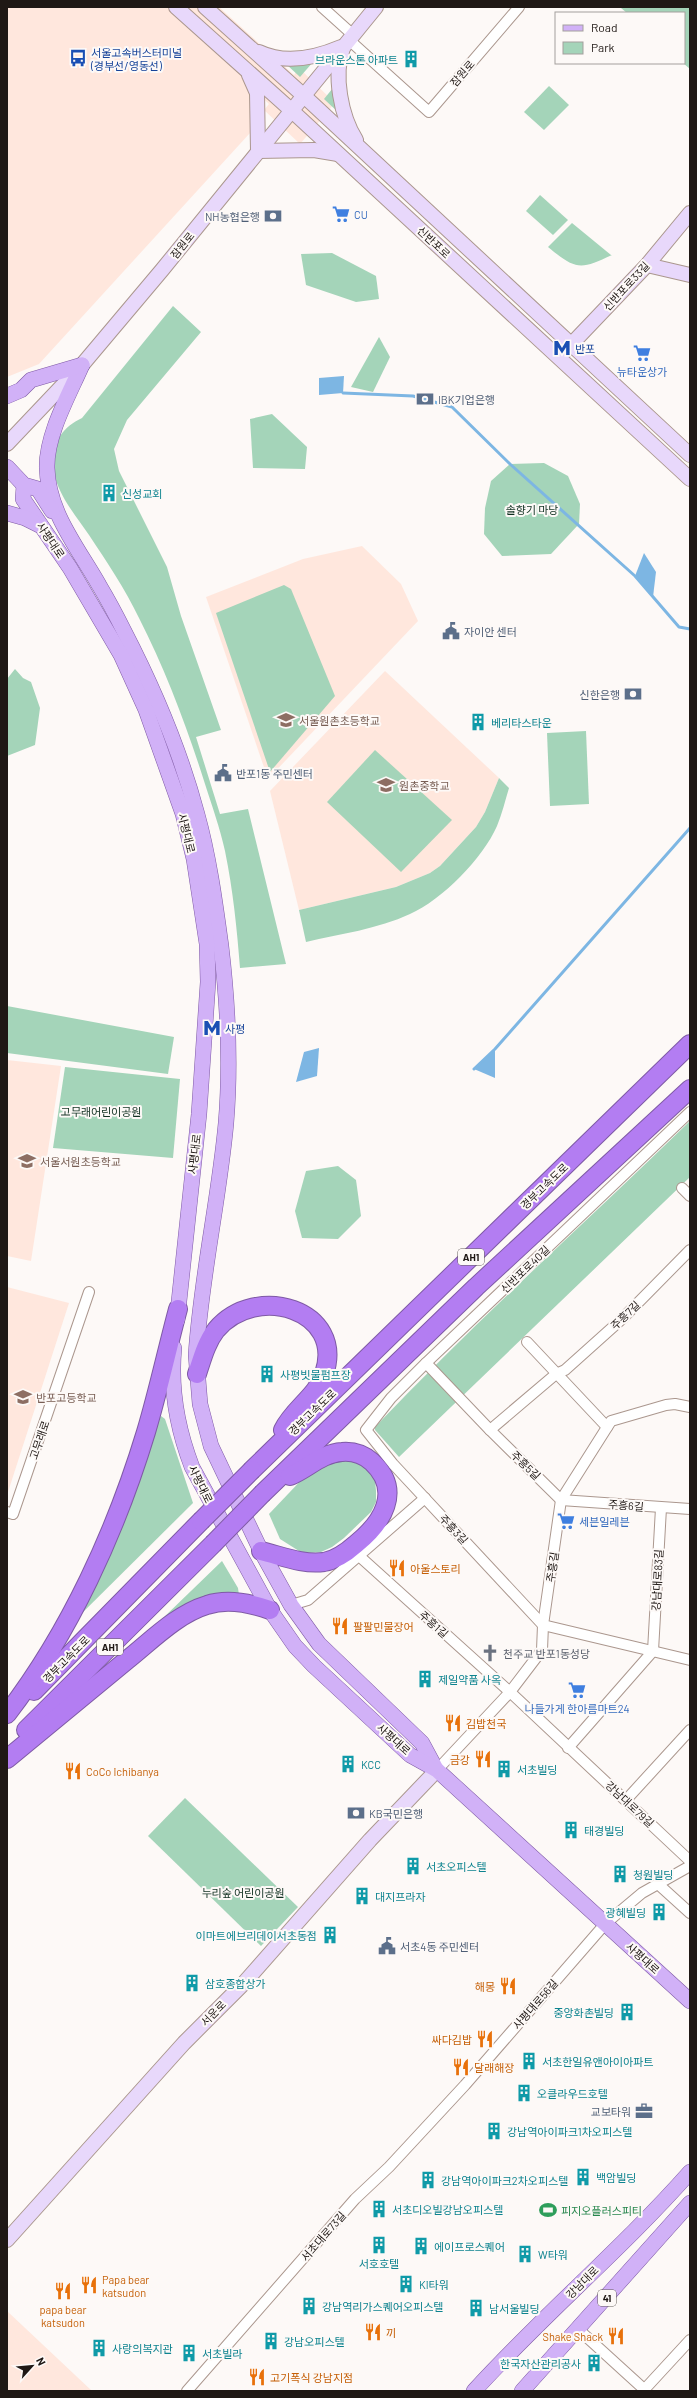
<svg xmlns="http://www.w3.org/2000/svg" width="697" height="2398" font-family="Barlow,'Noto Sans KR',sans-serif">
<rect width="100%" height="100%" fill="#fdf9f7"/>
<g fill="#ffe7dd">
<path d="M 7,7 L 219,7 L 294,75 L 299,68 L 335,103 L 300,144 L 264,110 L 269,104 L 249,85 L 253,106 L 250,133 L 39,364 L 7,377 Z"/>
<path d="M 362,546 L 401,584 L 418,621 L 268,779 L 206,597 L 303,559 Z"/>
<path d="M 385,671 L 499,778 L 485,812 L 476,827 L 440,866 L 430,873 L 396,887 L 299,910 L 270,791 Z"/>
<path d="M 7,1060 L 61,1066 L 31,1261 L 7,1256 Z"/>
<path d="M 7,1287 L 69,1303 L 8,1492 L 7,1491 Z"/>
<path d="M 7,2311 L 92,2391 L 7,2391 Z"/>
</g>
<g fill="#a4d4b9">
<path d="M 690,7 L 690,69 L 683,63 L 684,13 L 627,13 L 621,8 Z"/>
<path d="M 313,62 L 300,77 L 286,64 Z"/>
<path d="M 337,83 L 340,114 L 324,99 Z"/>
<path d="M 549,86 L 569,105 L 544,130 L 524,112 Z"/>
<path d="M 540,195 L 568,220 L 553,235 L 526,211 Z"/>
<path d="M 572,223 L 611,255 L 612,255 C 580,270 576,270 548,247 Z"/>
<path d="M 332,253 L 376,276 L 379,299 L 356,302 L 306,285 L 301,254 Z"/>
<path d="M 173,306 L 201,332 L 127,420 L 114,449 L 119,471 L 167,567 L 181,616 L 221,730 L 196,737 L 220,814 L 248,809 L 286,964 L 240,968 C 237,929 233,890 225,851 C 220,828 212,806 205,784 C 187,727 166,671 139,618 C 125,589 107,562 89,535 C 76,516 58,495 54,472 C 49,448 60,428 82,418 Z"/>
<path d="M 379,337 L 390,357 L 373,392 L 351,387 Z"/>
<path d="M 272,414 L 307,447 L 305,469 L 253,468 L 250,419 Z"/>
<path d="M 544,463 L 568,476 L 580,504 L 579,524 L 551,554 L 502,556 L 484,534 L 485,508 L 491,481 L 510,464 Z"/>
<path d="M 284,585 L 291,589 L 335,696 L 270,772 L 216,613 Z"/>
<path d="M 15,669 L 23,678 L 31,682 L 40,708 L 35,745 L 7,756 L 7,679 Z"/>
<path d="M 586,731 L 589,804 L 550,806 L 547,733 Z"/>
<path d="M 375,750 L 452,820 L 401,872 L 327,802 Z"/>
<path d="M 499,778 L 509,788 C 505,801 502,814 497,826 C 483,858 442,900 410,914 C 378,929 340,934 306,942 L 299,910 L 396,887 L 430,873 L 440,866 L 476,827 L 485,812 Z"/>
<path d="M 7,1006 L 174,1037 L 168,1074 L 7,1053 Z"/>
<path d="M 65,1067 L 180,1079 L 173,1158 L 53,1148 Z"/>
<path d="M 690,1121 L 690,1177 L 399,1457 L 375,1430 L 375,1427 C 476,1321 585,1223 690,1121 Z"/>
<path d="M 338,1166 L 356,1180 L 361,1216 L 338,1239 L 302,1238 L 295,1211 L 306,1171 Z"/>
<path d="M 161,1416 L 165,1419 L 193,1503 L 65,1630 L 151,1432 Z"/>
<path d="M 340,1458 L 362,1463 L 375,1480 L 376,1491 L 376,1502 L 371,1512 L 344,1538 L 332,1547 L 321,1552 L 307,1553 L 299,1551 L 280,1539 L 269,1514 L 308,1473 Z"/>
<path d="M 222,1561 L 238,1588 L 239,1595 L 230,1593 L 82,1688 L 113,1659 L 161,1620 Z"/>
<path d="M 185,1798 L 298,1907 L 261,1946 L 148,1836 Z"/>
</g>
<g fill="#7db6e3">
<path d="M 344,376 L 343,393 L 319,395 L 319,378 Z"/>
<path d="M 644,553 L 656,572 L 653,597 L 635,576 Z"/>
<path d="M 319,1048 L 317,1076 L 296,1082 L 304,1052 Z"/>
<path d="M 495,1049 L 495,1078 L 474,1069 Z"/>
</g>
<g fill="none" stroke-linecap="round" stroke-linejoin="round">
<g stroke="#7db6e3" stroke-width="3">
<path d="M 343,393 L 413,396 L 452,407 L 510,464 L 635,576 L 679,627 L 690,629"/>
<path d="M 474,1069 L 495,1049 L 690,828"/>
</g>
<g stroke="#ab978e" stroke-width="12">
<g id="street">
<path d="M 322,7 L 352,34"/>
<path d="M 348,39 L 429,112 L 519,7"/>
<path d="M 682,1188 L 690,1196"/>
<path d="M 527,1342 L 607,1427"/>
<path d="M 426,1363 L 490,1430 L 561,1500 L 690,1509"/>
<path d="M 490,1430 L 556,1374 L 565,1370 L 623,1318 L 690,1250"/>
<path d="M 7,1512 L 13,1514 L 89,1292"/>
<path d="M 358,1555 L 510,1692 L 690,1861"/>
<path d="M 291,1605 L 308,1600 L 425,1498"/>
<path d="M 543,1625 L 393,1464 L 366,1430 L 391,1398 L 426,1363 L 690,1112"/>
<path d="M 543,1625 L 690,1660"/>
<path d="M 568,1748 L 653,1651 L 661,1508"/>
<path d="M 437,1770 L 510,1692 L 542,1650 L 543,1625 L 561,1500 L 611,1421 L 666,1405 L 675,1404 L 690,1407"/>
<path d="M 626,1800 L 690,1730"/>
<path d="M 658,1884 L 690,1913"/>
<path d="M 579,2330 L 646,2391"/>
<path d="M 187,2391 L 355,2199 L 389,2167 L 465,2085 L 605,1924 L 642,1893 L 690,1866"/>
<path d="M 643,2391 L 690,2340"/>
</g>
</g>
<g stroke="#ab978e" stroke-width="16">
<g id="secondary">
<path d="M 176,7 L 291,110 L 690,479"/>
<path d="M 205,7 L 303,95 L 690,455"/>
<path d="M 343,48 C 333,75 341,116 356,140"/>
<path d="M 259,52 C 286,65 315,58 341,47"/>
<path d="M 249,75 L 257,93 L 258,151"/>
<path d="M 258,151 L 314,150 L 338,154"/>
<path d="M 647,265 L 690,275"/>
<path d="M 565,351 L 647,265 L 690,213"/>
<path d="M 7,444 L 82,365 L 162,270 L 376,7"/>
<path d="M 7,2240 L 184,2043 L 244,1983 L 370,1840 L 437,1770"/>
</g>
</g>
<g stroke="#7f5aa5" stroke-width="16">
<g id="primary">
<path d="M 82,365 C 69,395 46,435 47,468 C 48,512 78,548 99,585 C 108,600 116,615 124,631 C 154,689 180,750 197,814 C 209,857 215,902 221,946 C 228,1005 231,1064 226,1123 C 219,1200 201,1277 196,1355 L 200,1404 L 211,1446 L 261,1551 L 291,1605 L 319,1644 L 422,1743 L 436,1769"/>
<path d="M 7,396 L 21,390 L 31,380 L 82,365"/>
<path d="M 7,467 L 24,485 L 38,489 L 52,511"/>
<path d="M 24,485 L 23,499 L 70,568 L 121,655 L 146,710 L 183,814 L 194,859 L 207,944 L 208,982 L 199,1114 L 177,1320"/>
<path d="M 7,513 L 25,518 L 41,526"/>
<path d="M 174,1348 C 170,1390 177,1428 192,1467 L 270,1610 L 295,1646 L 314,1666 L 410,1755 L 437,1770 L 690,2001"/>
<path d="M 474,2391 C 543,2315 622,2249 690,2172"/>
<path d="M 522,2391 L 690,2203"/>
</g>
</g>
<g stroke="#7f5aa5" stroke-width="20">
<g id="highway">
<path d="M 197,1374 C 202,1359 206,1343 216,1330 C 256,1282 346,1310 324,1374 C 317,1396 293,1409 283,1430"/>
<path d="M 252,1470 L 690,1044"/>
<path d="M 263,1493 L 476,1287 L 690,1089"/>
<path d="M 261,1551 C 282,1556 303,1565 324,1562 C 336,1560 347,1552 356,1544 C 382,1523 403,1491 372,1462 C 363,1454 354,1451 342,1452 C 322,1453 307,1469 290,1476"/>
<path d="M 34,1691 L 201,1521"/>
<path d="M 7,1714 C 70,1632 116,1531 146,1432 C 158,1392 167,1350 178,1309"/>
<path d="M 26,1730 L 213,1544"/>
<path d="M 7,1759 C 47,1726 87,1693 127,1660 C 151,1641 177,1614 207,1605 C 228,1598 250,1603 270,1610"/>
</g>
</g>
<use href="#street" stroke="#fff" stroke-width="10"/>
<use href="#secondary" stroke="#e8d8fb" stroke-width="14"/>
<use href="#primary" stroke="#d1b1f7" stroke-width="15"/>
<use href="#highway" stroke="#b37df2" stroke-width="18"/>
<g stroke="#7f5aa5" stroke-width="20" stroke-linecap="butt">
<g id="highway-bridge">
<path d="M 201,1521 L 252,1470"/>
<path d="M 213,1544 L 263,1493"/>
</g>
</g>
<use href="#highway-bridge" stroke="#b37df2" stroke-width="18"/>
</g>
<defs>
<g id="bus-bare" transform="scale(1.38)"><path d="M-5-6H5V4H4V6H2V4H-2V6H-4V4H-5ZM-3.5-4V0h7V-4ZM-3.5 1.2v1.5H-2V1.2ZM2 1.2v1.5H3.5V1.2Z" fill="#1a4fb4" stroke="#fdf9f7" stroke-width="2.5" paint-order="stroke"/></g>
<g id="building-bare" transform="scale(1.38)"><path d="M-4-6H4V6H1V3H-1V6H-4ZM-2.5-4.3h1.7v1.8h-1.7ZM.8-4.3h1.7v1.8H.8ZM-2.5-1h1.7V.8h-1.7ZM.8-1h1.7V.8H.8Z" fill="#0f9aa8" stroke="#fdf9f7" stroke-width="2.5" paint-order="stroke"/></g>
<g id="supermarket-bare" transform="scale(1.38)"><path d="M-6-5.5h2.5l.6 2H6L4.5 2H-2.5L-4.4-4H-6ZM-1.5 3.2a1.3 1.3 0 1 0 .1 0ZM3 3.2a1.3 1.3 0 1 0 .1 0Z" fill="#3f7fe0" stroke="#fdf9f7" stroke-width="2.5" paint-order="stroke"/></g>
<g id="bank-bare" transform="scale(1.38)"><path d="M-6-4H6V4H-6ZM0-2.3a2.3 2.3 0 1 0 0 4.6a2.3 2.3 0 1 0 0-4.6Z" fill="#5c6f8a" stroke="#fdf9f7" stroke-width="2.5" paint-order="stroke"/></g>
<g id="metro-bare" transform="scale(1.38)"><path d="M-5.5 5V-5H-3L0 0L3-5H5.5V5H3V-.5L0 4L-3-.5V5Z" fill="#1a4fb4" stroke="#fdf9f7" stroke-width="2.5" paint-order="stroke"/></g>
<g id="civic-bare" transform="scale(1.38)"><path d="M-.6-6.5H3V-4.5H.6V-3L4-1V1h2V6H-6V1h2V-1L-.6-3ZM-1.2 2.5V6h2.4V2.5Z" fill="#5c6f8a" stroke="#fdf9f7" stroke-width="2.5" paint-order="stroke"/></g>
<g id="school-bare" transform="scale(1.38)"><path d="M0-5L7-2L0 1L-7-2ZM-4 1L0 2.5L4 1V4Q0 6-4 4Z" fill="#8d6e63" stroke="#fdf9f7" stroke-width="2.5" paint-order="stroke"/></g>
<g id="restaurant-bare" transform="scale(1.38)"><path d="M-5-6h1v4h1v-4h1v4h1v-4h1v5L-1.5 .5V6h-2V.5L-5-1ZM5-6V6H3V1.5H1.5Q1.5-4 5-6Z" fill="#e8710a" stroke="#fdf9f7" stroke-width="2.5" paint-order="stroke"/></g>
<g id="church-bare" transform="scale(1.38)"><path d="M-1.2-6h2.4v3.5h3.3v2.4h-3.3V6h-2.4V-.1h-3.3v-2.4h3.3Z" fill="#6b7280" stroke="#fdf9f7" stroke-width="2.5" paint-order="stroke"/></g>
<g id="office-bare" transform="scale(1.38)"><path d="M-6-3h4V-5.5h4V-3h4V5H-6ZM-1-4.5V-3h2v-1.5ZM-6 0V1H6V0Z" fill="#5c6f8a" stroke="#fdf9f7" stroke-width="2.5" paint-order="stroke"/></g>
<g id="stadium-bare" transform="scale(1.38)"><path d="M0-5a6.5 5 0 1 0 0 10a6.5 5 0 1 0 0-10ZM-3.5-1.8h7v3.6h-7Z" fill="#2e9e5b" stroke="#fdf9f7" stroke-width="2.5" paint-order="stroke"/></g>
</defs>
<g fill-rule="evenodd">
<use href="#bus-bare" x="78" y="58"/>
<use href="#building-bare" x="411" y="59"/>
<use href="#supermarket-bare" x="341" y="214"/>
<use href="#bank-bare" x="273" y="216"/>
<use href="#metro-bare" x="562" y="348"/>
<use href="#supermarket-bare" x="642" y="353"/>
<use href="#bank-bare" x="425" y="399"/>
<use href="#building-bare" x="109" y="493"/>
<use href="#civic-bare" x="451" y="631"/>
<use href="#bank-bare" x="633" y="694"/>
<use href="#school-bare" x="286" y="720"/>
<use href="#building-bare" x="478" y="722"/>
<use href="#civic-bare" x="223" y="773"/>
<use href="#school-bare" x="386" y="785"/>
<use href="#metro-bare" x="212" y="1028"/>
<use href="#school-bare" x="27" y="1161"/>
<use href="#building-bare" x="267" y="1374"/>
<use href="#school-bare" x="23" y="1397"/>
<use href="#supermarket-bare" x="566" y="1521"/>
<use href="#restaurant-bare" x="397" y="1568"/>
<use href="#restaurant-bare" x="340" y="1626"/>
<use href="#church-bare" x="490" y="1653"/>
<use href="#building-bare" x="425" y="1679"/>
<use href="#supermarket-bare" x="577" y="1690"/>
<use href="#restaurant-bare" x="453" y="1723"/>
<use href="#restaurant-bare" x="483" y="1759"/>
<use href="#building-bare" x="348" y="1764"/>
<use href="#building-bare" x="504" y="1769"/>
<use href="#restaurant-bare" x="73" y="1771"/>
<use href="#bank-bare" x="356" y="1813"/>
<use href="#building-bare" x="571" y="1830"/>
<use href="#building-bare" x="413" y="1866"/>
<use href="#building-bare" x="620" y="1874"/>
<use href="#building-bare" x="362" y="1896"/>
<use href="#building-bare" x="659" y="1912"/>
<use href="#building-bare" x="330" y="1935"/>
<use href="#civic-bare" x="387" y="1946"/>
<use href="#building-bare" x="192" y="1983"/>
<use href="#restaurant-bare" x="508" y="1986"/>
<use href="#building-bare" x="627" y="2012"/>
<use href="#restaurant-bare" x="485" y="2039"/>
<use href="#building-bare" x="529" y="2061"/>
<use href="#restaurant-bare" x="461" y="2067"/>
<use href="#building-bare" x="524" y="2093"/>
<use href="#office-bare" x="644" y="2111"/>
<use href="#building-bare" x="494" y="2131"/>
<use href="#building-bare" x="583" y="2177"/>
<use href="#building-bare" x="428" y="2180"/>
<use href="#building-bare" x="379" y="2209"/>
<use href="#stadium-bare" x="548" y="2210"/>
<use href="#building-bare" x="379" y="2245"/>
<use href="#building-bare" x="421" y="2246"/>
<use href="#building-bare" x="525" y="2254"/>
<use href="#building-bare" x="406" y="2284"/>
<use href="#restaurant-bare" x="89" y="2285"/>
<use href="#restaurant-bare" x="63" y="2291"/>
<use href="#building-bare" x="309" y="2306"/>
<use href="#building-bare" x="476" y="2308"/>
<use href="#restaurant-bare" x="373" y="2332"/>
<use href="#restaurant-bare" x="616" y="2336"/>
<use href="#building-bare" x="271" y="2341"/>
<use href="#building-bare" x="99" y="2348"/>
<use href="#building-bare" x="189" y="2353"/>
<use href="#building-bare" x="594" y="2363"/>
<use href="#restaurant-bare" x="257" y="2377"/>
</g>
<g text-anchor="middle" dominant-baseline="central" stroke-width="4" stroke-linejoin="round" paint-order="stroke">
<g fill="#fdf9f7" stroke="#625c59" stroke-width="1">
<rect x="458" y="1249" width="26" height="16" rx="3"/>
<rect x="97" y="1639" width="26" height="16" rx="3"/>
<rect x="598" y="2290" width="18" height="16" rx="3"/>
</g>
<g font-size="10" font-weight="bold" fill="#1f1815">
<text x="471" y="1257">AH1</text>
<text x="110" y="1647">AH1</text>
<text x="607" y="2298">41</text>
</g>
<g font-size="11" fill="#164399" stroke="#fdf9f7" text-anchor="start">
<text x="91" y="52">서울고속버스터미널<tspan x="91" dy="13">(경부선/영동선)</tspan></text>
<text x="575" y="348">반포</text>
<text x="225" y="1028">사평</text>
</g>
<g font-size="11" fill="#0d838f" stroke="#fdf9f7" text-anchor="start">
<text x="398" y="59" text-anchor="end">브라운스톤 아파트</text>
<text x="122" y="493">신성교회</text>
<text x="491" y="722">베리타스타운</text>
<text x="280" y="1374">사평빗물펌프장</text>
<text x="438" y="1679">제일약품 사옥</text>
<text x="361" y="1764">KCC</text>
<text x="517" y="1769">서초빌딩</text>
<text x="584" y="1830">태경빌딩</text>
<text x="426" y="1866">서초오피스텔</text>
<text x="633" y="1874">청원빌딩</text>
<text x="375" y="1896">대지프라자</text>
<text x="646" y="1912" text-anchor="end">광혜빌딩</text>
<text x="317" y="1935" text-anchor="end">이마트에브리데이서초동점</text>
<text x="205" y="1983">삼호종합상가</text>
<text x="614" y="2012" text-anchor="end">중앙화촌빌딩</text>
<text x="542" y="2061">서초한일유앤아이아파트</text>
<text x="537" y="2093">오클라우드호텔</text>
<text x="507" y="2131">강남역아이파크1차오피스텔</text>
<text x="596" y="2177">백암빌딩</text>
<text x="441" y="2180">강남역아이파크2차오피스텔</text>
<text x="392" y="2209">서초디오빌강남오피스텔</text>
<text x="434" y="2246">에이프로스퀘어</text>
<text x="538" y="2254">W타워</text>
<text x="379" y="2263" text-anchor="middle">서호호텔</text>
<text x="419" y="2284">KI타워</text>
<text x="322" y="2306">강남역리가스퀘어오피스텔</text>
<text x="489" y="2308">남서울빌딩</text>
<text x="284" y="2341">강남오피스텔</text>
<text x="112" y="2348">사랑의복지관</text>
<text x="202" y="2353">서초빌라</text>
<text x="581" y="2363" text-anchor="end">한국자산관리공사</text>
</g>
<g font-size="11" fill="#1f1815" stroke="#fdf9f7">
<text transform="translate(462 73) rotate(-49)">잠원로</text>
<text transform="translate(434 242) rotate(43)">신반포로</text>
<text transform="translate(182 245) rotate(-51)">잠원로</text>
<text transform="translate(626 286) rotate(-47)">신반포로33길</text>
<text transform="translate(51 540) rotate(56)">사평대로</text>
<text transform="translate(187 833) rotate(76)">사평대로</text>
<text transform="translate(194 1154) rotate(-83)">사평대로</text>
<text transform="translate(544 1186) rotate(-44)">경부고속도로</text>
<text transform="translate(525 1269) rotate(-44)">신반포로40길</text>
<text transform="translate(625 1315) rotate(-44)">주흥7길</text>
<text transform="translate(312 1412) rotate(-44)">경부고속도로</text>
<text transform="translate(39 1440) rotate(-71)">고무래로</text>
<text transform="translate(526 1465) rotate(44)">주흥5길</text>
<text transform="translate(201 1484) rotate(64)">사평대로</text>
<text transform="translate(626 1505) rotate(5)">주흥6길</text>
<text transform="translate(454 1529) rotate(47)">주흥3길</text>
<text transform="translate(552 1567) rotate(-82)">주흥길</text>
<text transform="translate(657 1580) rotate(-87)">강남대로83길</text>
<text transform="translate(434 1624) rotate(42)">주흥1길</text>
<text transform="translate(66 1659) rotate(-45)">경부고속도로</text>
<text transform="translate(394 1739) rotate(42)">사평대로</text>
<text transform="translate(630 1804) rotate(43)">강남대로79길</text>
<text transform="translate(643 1958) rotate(42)">사평대로</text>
<text transform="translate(535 2004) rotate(-49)">사평대로56길</text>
<text transform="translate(213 2013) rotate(-45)">서운로</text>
<text transform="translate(323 2236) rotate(-49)">서초대로73길</text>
<text transform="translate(582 2282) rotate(-45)">강남대로</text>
</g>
<g font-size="11" fill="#366cbe" stroke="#fdf9f7" text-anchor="start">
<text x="354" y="214">CU</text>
<text x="642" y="371" text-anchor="middle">뉴타운상가</text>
<text x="579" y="1521">세븐일레븐</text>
<text x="577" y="1708" text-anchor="middle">나들가게 한아름마트24</text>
</g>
<g font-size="11" fill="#4e5e75" stroke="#fdf9f7" text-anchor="start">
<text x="260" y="216" text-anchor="end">NH농협은행</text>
<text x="438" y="399">IBK기업은행</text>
<text x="464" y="631">자이안 센터</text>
<text x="620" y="694" text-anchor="end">신한은행</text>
<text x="236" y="773">반포1동 주민센터</text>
<text x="369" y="1813">KB국민은행</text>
<text x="400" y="1946">서초4동 주민센터</text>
<text x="631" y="2111" text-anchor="end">교보타워</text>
</g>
<g font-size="11" fill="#113122" stroke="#fdf9f7">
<text x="532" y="509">솔향기 마당</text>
<text x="101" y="1111">고무래어린이공원</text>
<text x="243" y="1892">누리숲 어린이공원</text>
</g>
<g font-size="11" fill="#785e54" stroke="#fdf9f7" text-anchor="start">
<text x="299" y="720">서울원촌초등학교</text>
<text x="399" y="785">원촌중학교</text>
<text x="40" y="1161">서울서원초등학교</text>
<text x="36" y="1397">반포고등학교</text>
</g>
<g font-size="11" fill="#c56008" stroke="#fdf9f7" text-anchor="start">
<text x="410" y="1568">아울스토리</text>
<text x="353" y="1626">팔팔민물장어</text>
<text x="466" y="1723">김밥천국</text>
<text x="470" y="1759" text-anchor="end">금강</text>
<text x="86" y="1771">CoCo Ichibanya</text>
<text x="495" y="1986" text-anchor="end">해몽</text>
<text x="472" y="2039" text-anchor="end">싸다김밥</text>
<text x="474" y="2067">달래해장</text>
<text x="102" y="2279">Papa bear<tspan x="102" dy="13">katsudon</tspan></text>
<text x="63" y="2309" text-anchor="middle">papa bear<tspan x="63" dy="13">katsudon</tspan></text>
<text x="386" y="2332">끼</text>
<text x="603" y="2336" text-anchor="end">Shake Shack</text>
<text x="270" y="2377">고기폭식 강남지점</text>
</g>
<g font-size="11" fill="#5b616d" stroke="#fdf9f7" text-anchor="start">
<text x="503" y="1653">천주교 반포1동성당</text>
</g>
<g font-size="11" fill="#27864d" stroke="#fdf9f7" text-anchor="start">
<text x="561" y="2210">피지오플러스피티</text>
</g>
</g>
<rect width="697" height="2398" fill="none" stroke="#1f1815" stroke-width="16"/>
<rect x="555" y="12" width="130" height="52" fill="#fdf9f7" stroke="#a49f9d"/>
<rect x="563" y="25" width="20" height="6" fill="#d1b1f7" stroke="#a49f9d"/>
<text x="591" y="32" font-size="12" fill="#1f1815">Road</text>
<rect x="563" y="42" width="20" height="12" fill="#a4d4b9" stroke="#a49f9d"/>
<text x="591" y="52" font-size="12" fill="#1f1815">Park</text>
<g transform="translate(32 2366) rotate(63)" stroke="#fdf9f7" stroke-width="3" paint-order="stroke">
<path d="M0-3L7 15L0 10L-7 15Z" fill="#1f1815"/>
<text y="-6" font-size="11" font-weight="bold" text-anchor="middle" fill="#1f1815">N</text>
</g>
</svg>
